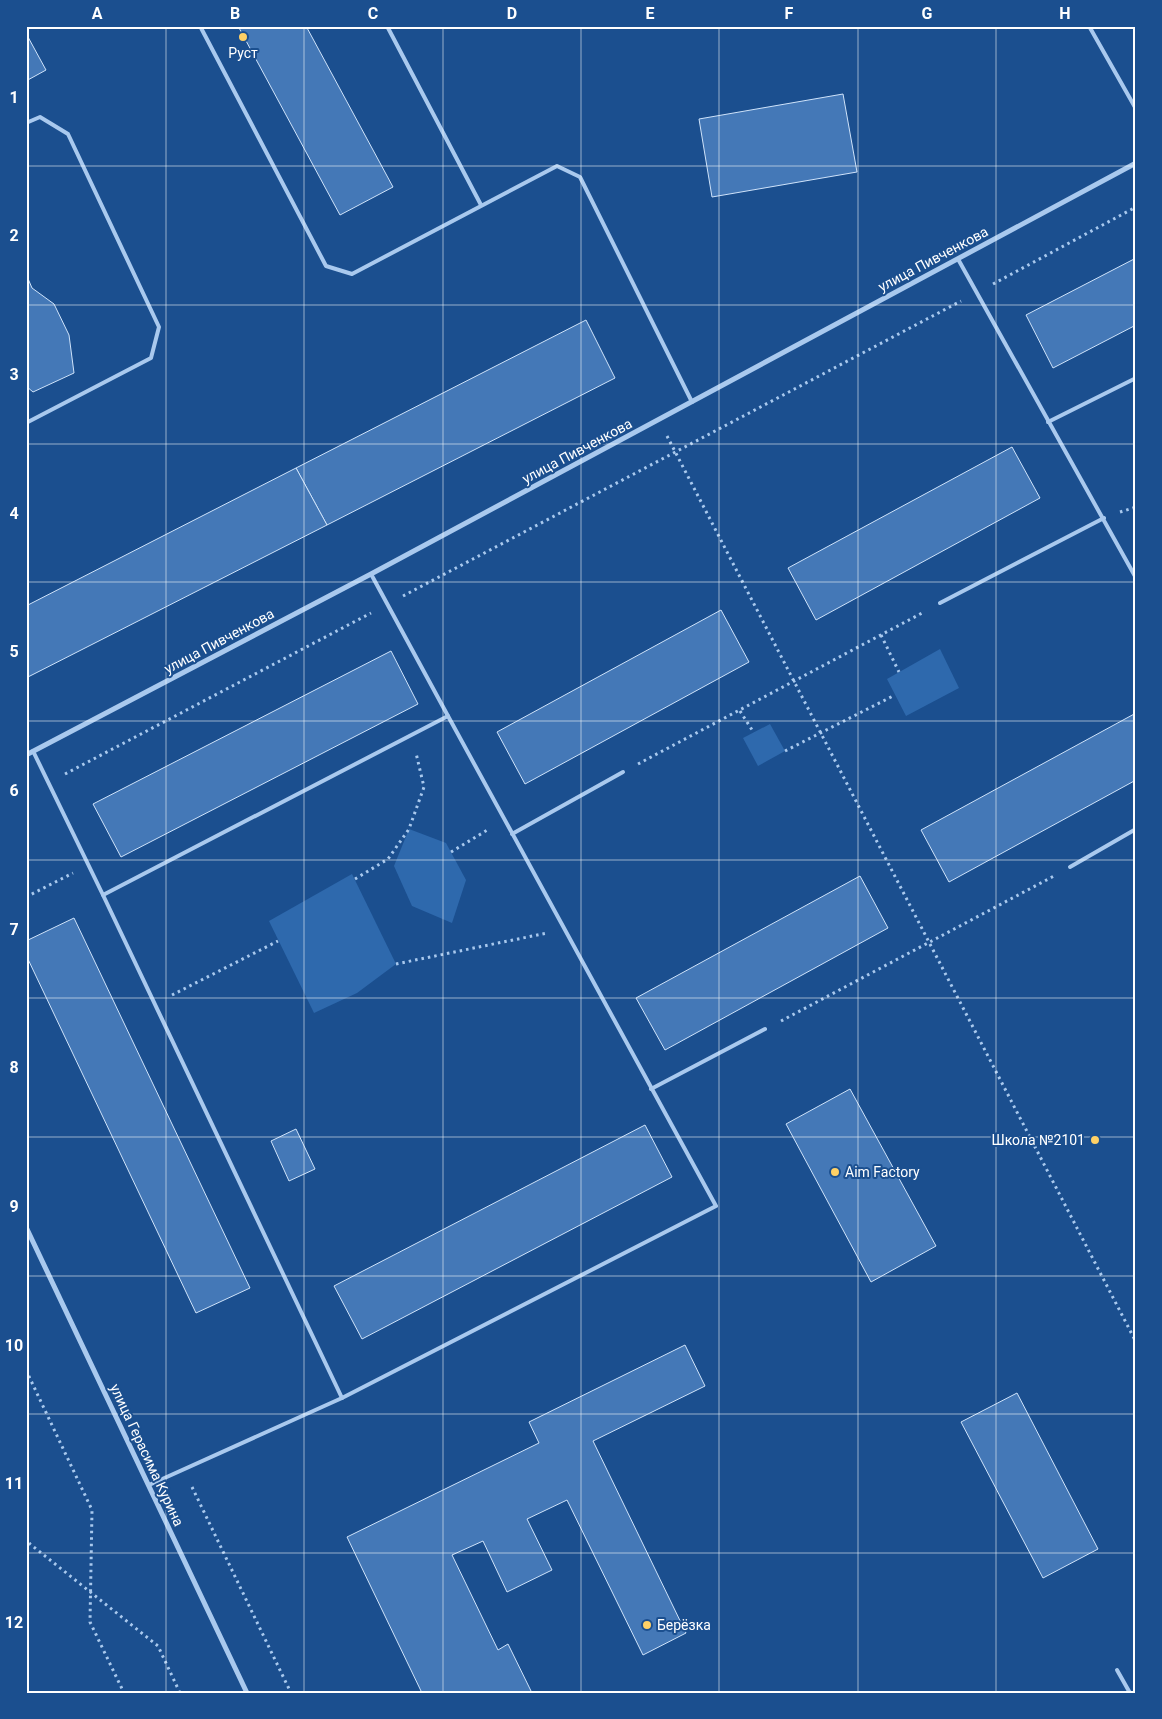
<svg xmlns="http://www.w3.org/2000/svg" width="1162" height="1719" font-family="Roboto,sans-serif">
<rect width="100%" height="100%" fill="#1b4f8f"/>
<g fill="#2e69ad">
<path d="M 940,649 L 959,688 L 906,716 L 887,679 Z"/>
<path d="M 770,724 L 785,751 L 758,766 L 743,738 Z"/>
<path d="M 409,829 L 446,843 L 466,880 L 452,923 L 412,906 L 394,866 Z"/>
<path d="M 352,874 L 396,964 L 357,993 L 314,1013 L 269,921 Z"/>
</g>
<g fill="#4478b7" stroke="#cfe3fa">
<path d="M 238,26 L 306,26 L 393,187 L 340,215 Z"/>
<path d="M 28,37 L 46,70 L 26,81 L 26,38 Z"/>
<path d="M 843,94 L 857,172 L 712,197 L 699,119 Z"/>
<path d="M 1136,258 L 1136,325 L 1053,368 L 1026,315 Z"/>
<path d="M 26,274 L 32,288 L 54,304 L 69,335 L 74,373 L 33,392 L 26,386 Z"/>
<path d="M 586,320 L 615,378 L 327,525 L 296,468 Z"/>
<path d="M 1012,447 L 1040,498 L 816,620 L 788,568 Z"/>
<path d="M 296,468 L 327,525 L 26,678 L 26,606 Z"/>
<path d="M 721,610 L 749,662 L 525,784 L 497,732 Z"/>
<path d="M 391,651 L 418,704 L 121,857 L 93,804 Z"/>
<path d="M 1136,713 L 1136,780 L 949,882 L 921,830 Z"/>
<path d="M 860,876 L 888,928 L 665,1050 L 636,998 Z"/>
<path d="M 74,918 L 250,1288 L 196,1313 L 26,955 L 26,941 Z"/>
<path d="M 850,1089 L 936,1246 L 871,1282 L 786,1124 Z"/>
<path d="M 645,1125 L 672,1177 L 362,1339 L 334,1286 Z"/>
<path d="M 296,1129 L 315,1169 L 289,1181 L 271,1141 Z"/>
<path d="M 685,1345 L 705,1386 L 593,1441 L 686,1633 L 643,1655 L 567,1500 L 527,1519 L 552,1570 L 507,1592 L 483,1541 L 452,1555 L 498,1650 L 508,1644 L 532,1693 L 422,1693 L 347,1537 L 539,1443 L 529,1422 Z"/>
<path d="M 1017,1393 L 1098,1549 L 1043,1578 L 961,1422 Z"/>
</g>
<g fill="none" stroke-linecap="round" stroke-linejoin="round">
<g stroke="#a9c9ee" stroke-width="3" stroke-dasharray="2.5 4" stroke-linecap="butt">
<path d="M 993,284 L 1136,207"/>
<path d="M 667,436 L 1136,1342"/>
<path d="M 1120,512 L 1136,507"/>
<path d="M 403,596 L 961,301"/>
<path d="M 881,635 L 899,672"/>
<path d="M 740,711 L 754,733"/>
<path d="M 785,751 L 895,695"/>
<path d="M 638,764 L 924,612"/>
<path d="M 65,774 L 371,613"/>
<path d="M 451,852 L 489,829"/>
<path d="M 355,879 L 388,859 L 409,829 L 424,787 L 416,753"/>
<path d="M 26,897 L 73,873"/>
<path d="M 396,964 L 547,933"/>
<path d="M 172,995 L 278,941"/>
<path d="M 781,1021 L 1054,876"/>
<path d="M 26,1370 L 92,1510 L 90,1622 L 124,1693"/>
<path d="M 192,1487 L 291,1693"/>
<path d="M 26,1537 L 30,1544 L 158,1646 L 180,1693"/>
</g>
<g stroke="#a9c9ee" stroke-width="4">
<path d="M 200,26 L 326,266 L 352,274 L 557,166 L 580,177 L 692,402"/>
<path d="M 387,26 L 481,205"/>
<path d="M 1089,26 L 1136,109"/>
<path d="M 26,123 L 40,117 L 68,134 L 159,327 L 151,358 L 26,423"/>
<path d="M 958,259 L 1136,578"/>
<path d="M 1048,422 L 1136,378"/>
<path d="M 940,603 L 1104,518"/>
<path d="M 33,751 L 103,895 L 448,716 L 371,574"/>
<path d="M 512,834 L 623,772"/>
<path d="M 1070,867 L 1136,829"/>
<path d="M 103,895 L 342,1398"/>
<path d="M 651,1089 L 765,1029"/>
<path d="M 149,1485 L 342,1398 L 716,1206 L 448,716"/>
<path d="M 1117,1670 L 1130,1693"/>
</g>
<g stroke="#a9c9ee" stroke-width="5">
<path d="M 26,755 L 371,574 L 1136,163"/>
<path d="M 26,1227 L 247,1693"/>
</g>
</g>
<path fill="none" stroke="#fff" stroke-width="1" stroke-opacity="0.55" d="M 166,26 L 166,1693M 304,26 L 304,1693M 443,26 L 443,1693M 581,26 L 581,1693M 719,26 L 719,1693M 858,26 L 858,1693M 996,26 L 996,1693M 26,166 L 1136,166M 26,305 L 1136,305M 26,444 L 1136,444M 26,582 L 1136,582M 26,721 L 1136,721M 26,860 L 1136,860M 26,998 L 1136,998M 26,1137 L 1136,1137M 26,1276 L 1136,1276M 26,1414 L 1136,1414M 26,1553 L 1136,1553"/>
<g fill="#ffd166" stroke="#1b4f8f" stroke-width="2">
<circle cx="243" cy="37" r="5"/>
<circle cx="1095" cy="1140" r="5"/>
<circle cx="835" cy="1172" r="5"/>
<circle cx="647" cy="1625" r="5"/>
</g>
<g text-anchor="middle" dominant-baseline="central" stroke-width="4" stroke-linejoin="round" paint-order="stroke">
<g font-size="14" fill="#fff" stroke="#1b4f8f" text-anchor="start">
<text x="243" y="53" text-anchor="middle">Руст</text>
<text x="1085" y="1140" text-anchor="end">Школа №2101</text>
<text x="845" y="1172">Aim Factory</text>
<text x="657" y="1625">Берёзка</text>
</g>
<g font-size="14" fill="#fff" stroke="#1b4f8f">
<text transform="translate(933 259) rotate(-28)">улица Пивченкова</text>
<text transform="translate(577 451) rotate(-28)">улица Пивченкова</text>
<text transform="translate(219 641) rotate(-28)">улица Пивченкова</text>
<text transform="translate(147 1455) rotate(65)">улица Герасима Курина</text>
</g>
</g>
<rect width="1162" height="1719" fill="none" stroke="#1b4f8f" stroke-width="55"/>
<rect x="28" y="28" width="1106" height="1664" fill="none" stroke="#fff" stroke-width="2"/>
<g font-size="16" text-anchor="middle" font-weight="bold" fill="#fff">
<text x="97" y="19">A</text>
<text x="235" y="19">B</text>
<text x="373" y="19">C</text>
<text x="512" y="19">D</text>
<text x="650" y="19">E</text>
<text x="789" y="19">F</text>
<text x="927" y="19">G</text>
<text x="1065" y="19">H</text>
<text x="14" y="103">1</text>
<text x="14" y="241">2</text>
<text x="14" y="380">3</text>
<text x="14" y="519">4</text>
<text x="14" y="657">5</text>
<text x="14" y="796">6</text>
<text x="14" y="935">7</text>
<text x="14" y="1073">8</text>
<text x="14" y="1212">9</text>
<text x="14" y="1351">10</text>
<text x="14" y="1489">11</text>
<text x="14" y="1628">12</text>
</g>
</svg>
